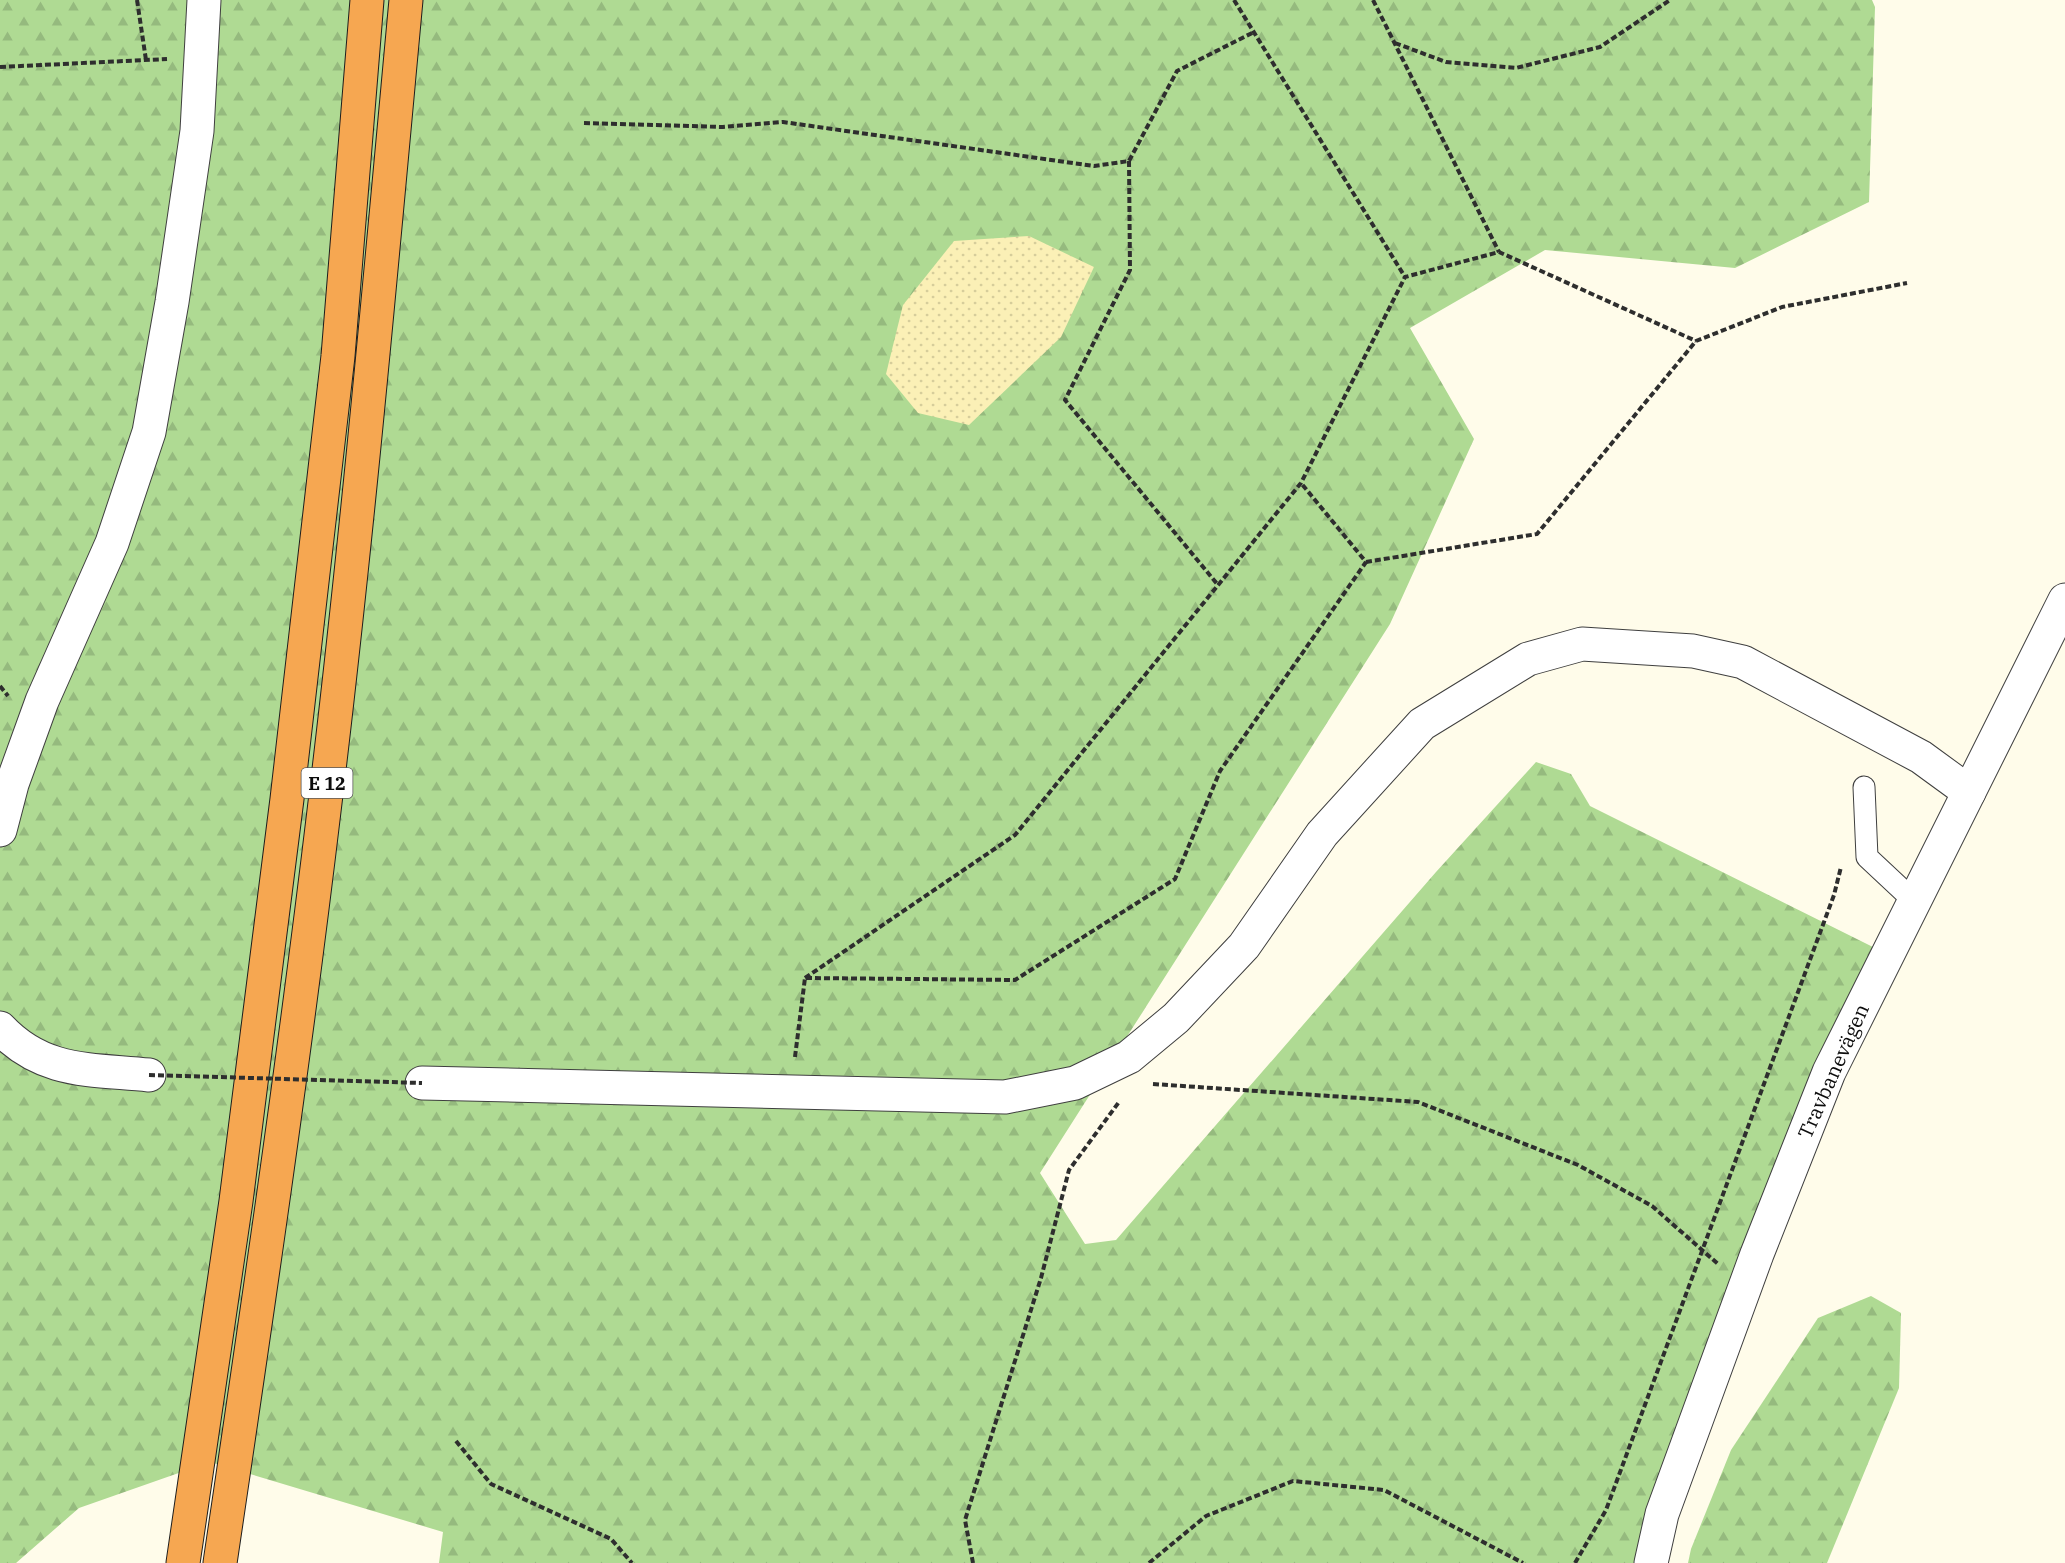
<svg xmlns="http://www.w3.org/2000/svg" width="2065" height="1563" font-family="'IBM Plex Serif',serif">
<defs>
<pattern id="forest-firs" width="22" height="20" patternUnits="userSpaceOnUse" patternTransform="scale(1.5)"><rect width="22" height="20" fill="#afda93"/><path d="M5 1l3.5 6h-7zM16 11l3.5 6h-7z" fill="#95ba7e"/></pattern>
<pattern id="sand-dots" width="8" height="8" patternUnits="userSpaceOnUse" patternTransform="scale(1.5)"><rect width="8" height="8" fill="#fbf0b6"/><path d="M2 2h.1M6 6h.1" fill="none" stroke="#d6cd9b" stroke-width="1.8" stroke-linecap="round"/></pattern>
</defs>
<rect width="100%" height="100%" fill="#fffcea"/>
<g fill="url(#forest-firs)">
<path d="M 0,0 L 1872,0 L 1875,7 L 1869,202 L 1735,268 L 1545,250 L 1410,328 L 1474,439 L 1390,624 L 1040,1173 L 1085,1244 L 1116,1240 L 1436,872 L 1536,762 L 1571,774 L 1590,806 L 1887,954 L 1651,1563 L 439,1563 L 443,1532 L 210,1462 L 79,1508 L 16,1563 L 0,1563 Z"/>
<path d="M 1871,1296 L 1901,1313 L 1899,1388 L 1827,1563 L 1688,1563 L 1691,1549 L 1731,1450 L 1818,1318 Z"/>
</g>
<path fill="url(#sand-dots)" d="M 1029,236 L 1094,267 L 1061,337 L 969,425 L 918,413 L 886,374 L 903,305 L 954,241 Z"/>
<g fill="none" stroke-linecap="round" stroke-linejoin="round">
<g stroke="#3f3f3f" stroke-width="23">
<path id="lane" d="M 1864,787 L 1867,857 L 1914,901"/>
</g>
<g stroke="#3f3f3f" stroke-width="35">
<g id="street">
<path d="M 0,830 L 12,784 L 42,701 L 112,543 L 149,432 L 172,302 L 197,131 L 204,0"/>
<path d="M 0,1028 C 43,1074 91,1069 149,1075"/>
<path d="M 422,1083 L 1005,1097 L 1075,1083 L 1129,1057 L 1176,1018 L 1244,946 L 1322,834 L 1422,724 L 1528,659 L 1582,644 L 1693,651 L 1743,662 L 1921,757 L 1969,792"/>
<path d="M 1651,1563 L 1662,1514 L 1757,1254 L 1829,1072 L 2065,600"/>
</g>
</g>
<g stroke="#1d1d1d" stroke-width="35">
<g id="highway">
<path d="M 183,1563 L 236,1201 L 287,799 L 338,356 L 367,0"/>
<path d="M 220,1563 C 257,1313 294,1062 324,811 C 357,541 381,270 406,0"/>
</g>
</g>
<g stroke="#2e2e2e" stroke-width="4" stroke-dasharray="6 3" stroke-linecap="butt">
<path d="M 137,0 L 146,60"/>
<path d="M 1234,0 L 1405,277"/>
<path d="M 1373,0 L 1499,252"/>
<path d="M 1395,43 L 1446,62 L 1516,68 L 1600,47 L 1670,0"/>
<path d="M 0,67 L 167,59"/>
<path d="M 584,123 L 723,127 L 783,122 L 1094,166 L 1129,161 L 1177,71 L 1254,32"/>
<path d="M 1129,161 L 1130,270 L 1065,400 L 1218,585"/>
<path d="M 1366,562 L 1537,534 L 1696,341 L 1782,307 L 1907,283"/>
<path d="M 0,686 L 8,696"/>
<path d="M 805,978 L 1015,835 L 1301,483 L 1405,277 L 1499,252 L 1696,341"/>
<path d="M 806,978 L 1015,980 L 1175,879 L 1220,771 L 1366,562 L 1301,483"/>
<path d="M 795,1057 L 805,978"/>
<path d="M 1153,1084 L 1418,1102 L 1578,1165 L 1652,1206 L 1718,1264"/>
<path d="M 456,1441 L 491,1484 L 611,1539 L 632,1563"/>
<path d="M 973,1563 L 965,1520 L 1041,1278 L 1069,1170 L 1119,1102"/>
<path d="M 1149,1563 L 1206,1516 L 1293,1481 L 1384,1490 L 1523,1563"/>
<path d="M 1575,1563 L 1606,1510 L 1834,895 L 1841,867"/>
</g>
<use href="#lane" stroke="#fff" stroke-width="21"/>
<use href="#street" stroke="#fff" stroke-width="33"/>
<use href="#highway" stroke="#f6a751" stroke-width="33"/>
<path stroke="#2e2e2e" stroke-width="4" stroke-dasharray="6 3" stroke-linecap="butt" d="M 149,1075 L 422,1083"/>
</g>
<g text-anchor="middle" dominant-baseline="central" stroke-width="6" stroke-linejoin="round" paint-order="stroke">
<rect fill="#fff" stroke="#555" stroke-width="1.5" x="301.5" y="768" width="51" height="30" rx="4.5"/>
<g font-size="18" font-weight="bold" fill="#0c0c0c">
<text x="327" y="783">E 12</text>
</g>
<g font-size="20" fill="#0c0c0c" stroke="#fff">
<text transform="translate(1833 1071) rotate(-66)">Travbanevägen</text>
</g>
</g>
</svg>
